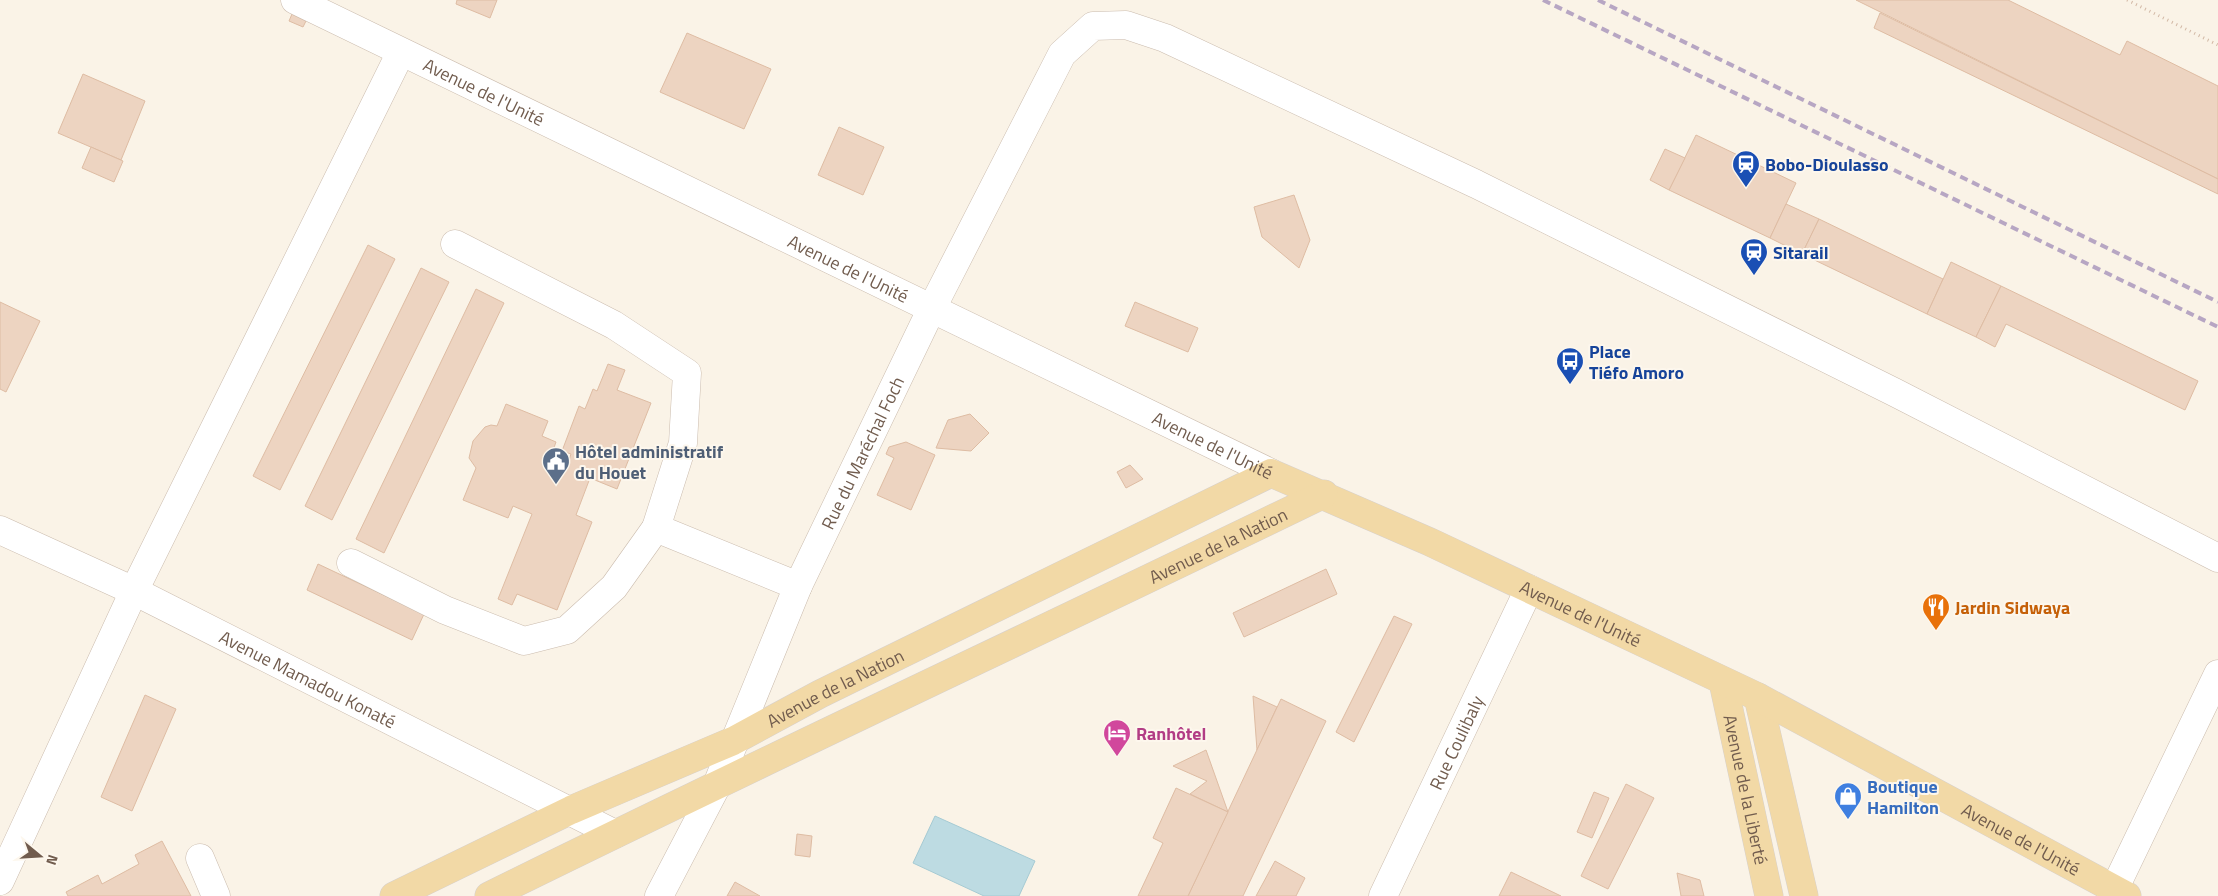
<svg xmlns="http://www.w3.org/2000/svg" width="2218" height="896" font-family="'Titillium Web',sans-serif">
<rect width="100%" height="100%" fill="#faf3e7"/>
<path fill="#bddbe2" stroke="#a5cad3" d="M 935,816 L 1035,861 L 1019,896 L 984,896 L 913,863 Z"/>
<g fill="#edd4c1" stroke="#debca3">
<path d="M 457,0 L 497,0 L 490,18 L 456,4 Z"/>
<path d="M 1856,0 L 2008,0 L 2120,55 L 2127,41 L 2218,86 L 2218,179 Z"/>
<path d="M 1880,13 L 2218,179 L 2218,194 L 1874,28 Z"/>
<path d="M 292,14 L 306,21 L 303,27 L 289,21 Z"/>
<path d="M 687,33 L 771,69 L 744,129 L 660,92 Z"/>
<path d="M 83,74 L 145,101 L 121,160 L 58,133 Z"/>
<path d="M 839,127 L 884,147 L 863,195 L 818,175 Z"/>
<path d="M 1696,135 L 1796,183 L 1770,238 L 1669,190 Z"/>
<path d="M 91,147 L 123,161 L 114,182 L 82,168 Z"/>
<path d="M 1665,149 L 1685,158 L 1669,190 L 1650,180 Z"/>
<path d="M 1294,195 L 1310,240 L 1299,268 L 1262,237 L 1254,207 Z"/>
<path d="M 1786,204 L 1819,219 L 1802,254 L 1770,238 Z"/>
<path d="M 1819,219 L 1943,279 L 1927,314 L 1802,254 Z"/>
<path d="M 368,245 L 395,259 L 280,490 L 253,476 Z"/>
<path d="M 1951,262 L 2001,286 L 1976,337 L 1927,314 Z"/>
<path d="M 421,268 L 449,282 L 332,520 L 305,506 Z"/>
<path d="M 2001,286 L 2198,381 L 2185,410 L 2006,324 L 1995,347 L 1976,337 Z"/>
<path d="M 476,289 L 504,303 L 384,553 L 356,539 Z"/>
<path d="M 0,302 L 40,321 L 6,392 L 0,389 Z"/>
<path d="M 1135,302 L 1198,328 L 1188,352 L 1125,326 Z"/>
<path d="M 608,364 L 625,370 L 617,390 L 651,403 L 617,489 L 590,478 L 576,515 L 592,522 L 557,610 L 517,594 L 512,605 L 498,599 L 532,514 L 513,506 L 508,518 L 463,500 L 476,468 L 469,458 L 473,441 L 485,427 L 491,425 L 497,426 L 506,404 L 548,421 L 542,436 L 556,442 L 552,453 L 569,460 L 571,454 L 562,451 L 579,406 L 585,409 L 593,389 L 597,391 Z"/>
<path d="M 970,414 L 989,433 L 971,451 L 936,448 L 948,420 Z"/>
<path d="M 906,442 L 935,455 L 911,510 L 877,495 L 894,458 L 886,454 L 889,447 Z"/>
<path d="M 1130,465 L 1143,479 L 1126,488 L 1117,472 Z"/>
<path d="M 318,564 L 424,614 L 412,640 L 307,590 Z"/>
<path d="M 1326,569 L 1337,594 L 1244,637 L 1233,613 Z"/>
<path d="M 1394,616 L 1412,624 L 1354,742 L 1336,732 Z"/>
<path d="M 145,695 L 176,709 L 132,811 L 101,797 Z"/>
<path d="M 1253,696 L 1277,707 L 1257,750 Z"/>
<path d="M 1281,699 L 1326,721 L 1243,896 L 1188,896 Z"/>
<path d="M 1206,750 L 1228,812 L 1190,794 L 1207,781 L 1173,766 Z"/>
<path d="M 1626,784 L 1654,798 L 1608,889 L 1581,876 Z"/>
<path d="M 1176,788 L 1228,812 L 1188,896 L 1138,896 L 1163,843 L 1153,838 Z"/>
<path d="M 1594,792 L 1609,798 L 1592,838 L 1577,832 Z"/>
<path d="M 797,834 L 812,836 L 810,857 L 795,855 Z"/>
<path d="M 162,841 L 191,896 L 68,896 L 66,892 L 98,875 L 102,884 L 139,864 L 135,855 Z"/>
<path d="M 1275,861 L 1305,878 L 1296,896 L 1256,896 Z"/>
<path d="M 1511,872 L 1561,896 L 1499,896 Z"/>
<path d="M 1677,873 L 1700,880 L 1704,896 L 1681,896 Z"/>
<path d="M 735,882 L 760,896 L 727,896 Z"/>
</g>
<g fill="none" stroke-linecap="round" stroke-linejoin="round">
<g stroke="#cbbcae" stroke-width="29">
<g id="minor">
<path id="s1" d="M 295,0 L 1271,473"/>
<path d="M 455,244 L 614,325 L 687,373 L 683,443 L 656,528"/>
<path id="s2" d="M 0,530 L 134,591 L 615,834"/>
<path d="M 351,563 L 445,610 L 524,641 L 567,630 L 614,587 L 656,528 L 798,586"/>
<path d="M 200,858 L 216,896"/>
<path d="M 0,881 L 134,591 L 401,52"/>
<path id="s3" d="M 659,896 L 716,787 L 798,586 L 931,310 L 1062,54 L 1093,26 L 1126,25 L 1165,38 L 1476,184 L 1894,392 L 2218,558"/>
<path id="s4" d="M 1383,896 L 1529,589"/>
<path d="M 2111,896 L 2218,674"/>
</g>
</g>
<g stroke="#d7d1cd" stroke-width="29">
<g id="major">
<path id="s5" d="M 1723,682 L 1769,896"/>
<path d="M 1758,697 L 1804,896"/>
<path id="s6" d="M 394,896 L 571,810 L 733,741 L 820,694 L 1271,473 L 1430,542 L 1758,697 L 2127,896"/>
<path id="s7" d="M 489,896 C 766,759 1046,629 1324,494"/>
</g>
</g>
<path stroke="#d2b8a5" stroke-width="3" stroke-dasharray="1 4" stroke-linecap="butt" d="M 2127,0 L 2218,45"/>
<use href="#minor" stroke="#fff" stroke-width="28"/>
<use href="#major" stroke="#f2d9a6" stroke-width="28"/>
<g stroke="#b7a6c3" stroke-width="4" stroke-dasharray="8 5" stroke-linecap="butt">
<path d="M 1543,0 L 2218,327"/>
<path d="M 1598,0 L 2218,302"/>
</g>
</g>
<defs>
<g id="station-pin" transform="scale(1.4375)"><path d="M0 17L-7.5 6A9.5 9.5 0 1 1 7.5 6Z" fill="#1a4fb4" stroke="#fdf7ed"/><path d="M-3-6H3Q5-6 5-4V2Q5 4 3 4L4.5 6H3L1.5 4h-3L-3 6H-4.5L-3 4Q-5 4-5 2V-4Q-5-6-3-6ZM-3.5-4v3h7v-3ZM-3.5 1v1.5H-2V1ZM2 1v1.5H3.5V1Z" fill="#fff"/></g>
<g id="bus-pin" transform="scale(1.4375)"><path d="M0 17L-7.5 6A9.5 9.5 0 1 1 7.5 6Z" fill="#1a4fb4" stroke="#fdf7ed"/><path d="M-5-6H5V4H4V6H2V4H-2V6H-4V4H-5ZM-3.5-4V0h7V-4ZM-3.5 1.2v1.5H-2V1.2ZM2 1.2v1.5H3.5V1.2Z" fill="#fff"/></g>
<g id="civic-pin" transform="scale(1.4375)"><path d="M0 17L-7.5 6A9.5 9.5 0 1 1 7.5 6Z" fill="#5c6f8a" stroke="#fdf7ed"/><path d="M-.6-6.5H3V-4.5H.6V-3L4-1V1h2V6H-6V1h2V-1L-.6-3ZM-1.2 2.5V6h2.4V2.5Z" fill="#fff"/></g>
<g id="restaurant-pin" transform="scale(1.4375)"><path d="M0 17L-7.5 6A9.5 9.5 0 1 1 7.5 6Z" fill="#e8710a" stroke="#fdf7ed"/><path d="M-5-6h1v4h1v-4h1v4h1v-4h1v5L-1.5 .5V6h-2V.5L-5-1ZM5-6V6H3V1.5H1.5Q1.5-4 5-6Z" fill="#fff"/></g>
<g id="hotel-pin" transform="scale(1.4375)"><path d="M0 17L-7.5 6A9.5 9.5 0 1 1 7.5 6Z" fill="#d1479c" stroke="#fdf7ed"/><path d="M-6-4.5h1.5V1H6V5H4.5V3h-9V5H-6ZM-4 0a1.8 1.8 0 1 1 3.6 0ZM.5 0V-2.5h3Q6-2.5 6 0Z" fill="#fff"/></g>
<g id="shop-pin" transform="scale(1.4375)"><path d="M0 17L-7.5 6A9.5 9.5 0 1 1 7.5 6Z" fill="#3f7fe0" stroke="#fdf7ed"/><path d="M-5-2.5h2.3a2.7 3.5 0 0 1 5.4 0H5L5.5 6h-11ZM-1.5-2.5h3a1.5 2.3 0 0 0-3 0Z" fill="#fff"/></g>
</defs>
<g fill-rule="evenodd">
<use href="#station-pin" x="1746" y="164"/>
<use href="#station-pin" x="1754" y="252"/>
<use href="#bus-pin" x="1570" y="361"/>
<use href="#civic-pin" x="556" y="461"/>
<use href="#restaurant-pin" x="1936" y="607"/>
<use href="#hotel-pin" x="1117" y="733"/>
<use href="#shop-pin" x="1848" y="796"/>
</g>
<g text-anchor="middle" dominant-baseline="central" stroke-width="4" stroke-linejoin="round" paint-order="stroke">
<g font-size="18" fill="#715c4e" stroke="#fdf7ed">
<text stroke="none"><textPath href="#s1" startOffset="210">Avenue de l'Unité</textPath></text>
<text stroke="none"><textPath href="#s1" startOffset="615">Avenue de l'Unité</textPath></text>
<text stroke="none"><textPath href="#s1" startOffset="1020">Avenue de l'Unité</textPath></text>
<text stroke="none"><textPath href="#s3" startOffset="488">Rue du Maréchal Foch</textPath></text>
<text stroke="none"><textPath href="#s7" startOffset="809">Avenue de la Nation</textPath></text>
<text stroke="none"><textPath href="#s6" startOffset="1314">Avenue de l'Unité</textPath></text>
<text stroke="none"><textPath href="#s2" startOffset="342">Avenue Mamadou Konaté</textPath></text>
<text stroke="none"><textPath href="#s6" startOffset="488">Avenue de la Nation</textPath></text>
<text stroke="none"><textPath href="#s4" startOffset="170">Rue Coulibaly</textPath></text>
<text stroke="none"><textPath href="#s5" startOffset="110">Avenue de la Liberté</textPath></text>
<text stroke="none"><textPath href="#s6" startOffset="1809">Avenue de l'Unité</textPath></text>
</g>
<g font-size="18" font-weight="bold" fill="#164399" stroke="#fdf7ed" text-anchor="start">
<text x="1765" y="164">Bobo-Dioulasso</text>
<text x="1773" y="252">Sitarail</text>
<text x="1589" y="351">Place<tspan x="1589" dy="21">Tiéfo Amoro</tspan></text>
</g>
<g font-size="18" font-weight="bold" fill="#4e5e75" stroke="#fdf7ed" text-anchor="start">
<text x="575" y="451">Hôtel administratif<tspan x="575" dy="21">du Houet</tspan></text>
</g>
<g font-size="18" font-weight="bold" fill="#c56008" stroke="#fdf7ed" text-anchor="start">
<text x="1955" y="607">Jardin Sidwaya</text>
</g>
<g font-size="18" font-weight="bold" fill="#b23c85" stroke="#fdf7ed" text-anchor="start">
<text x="1136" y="733">Ranhôtel</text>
</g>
<g font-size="18" font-weight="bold" fill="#366cbe" stroke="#fdf7ed" text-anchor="start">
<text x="1867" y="786">Boutique<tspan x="1867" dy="21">Hamilton</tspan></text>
</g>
</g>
<g transform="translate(40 856) rotate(108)" stroke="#fdf7ed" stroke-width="4" paint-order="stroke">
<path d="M0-4L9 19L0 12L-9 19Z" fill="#715c4e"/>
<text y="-8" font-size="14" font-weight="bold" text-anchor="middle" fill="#715c4e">N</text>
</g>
</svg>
